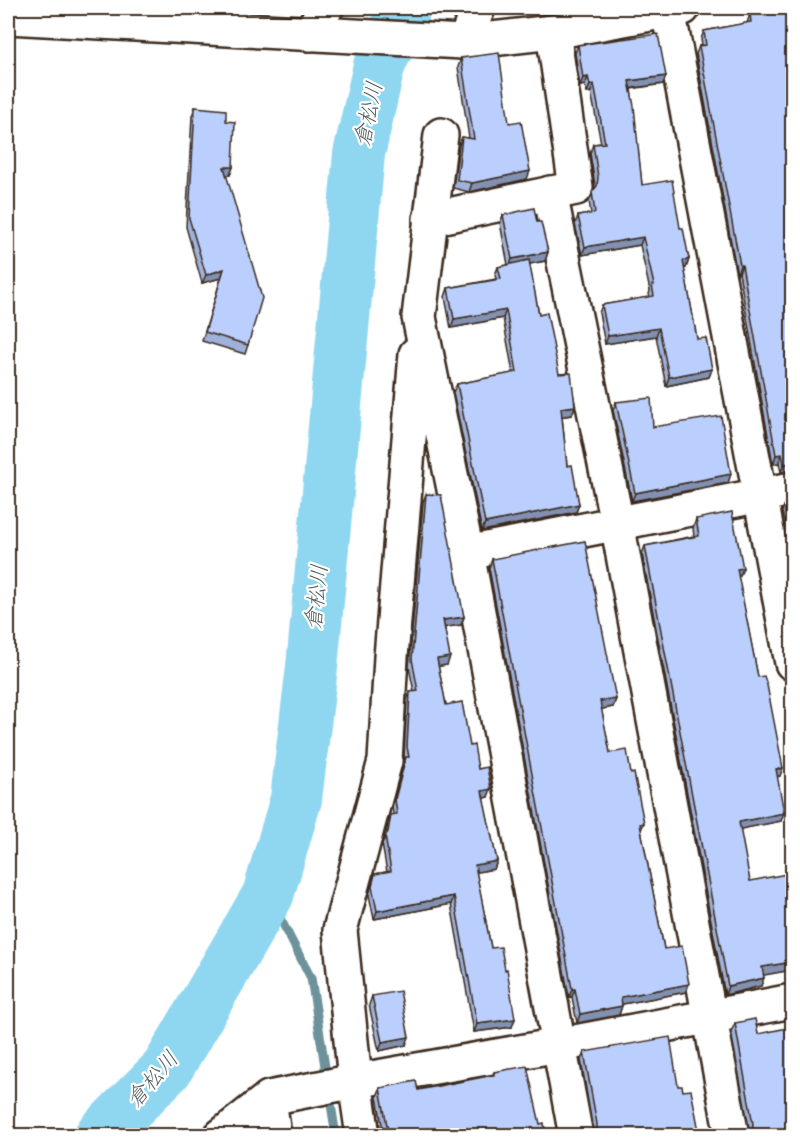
<svg xmlns="http://www.w3.org/2000/svg" width="800" height="1143" font-family="Sriracha,'Klee One',sans-serif">
<rect width="100%" height="100%" fill="#fff"/>
<filter id="ink" filterUnits="userSpaceOnUse"><feTurbulence type="fractalNoise" baseFrequency=".0167" numOctaves="2"/><feDisplacementMap in="SourceGraphic" scale="12" xChannelSelector="R" yChannelSelector="G"/><feConvolveMatrix kernelMatrix="1 2 1 2 8 2 1 2 1" color-interpolation-filters="sRGB"/></filter>
<g filter="url(#ink)">
<g fill="none" stroke-linecap="round" stroke-linejoin="round">
<path stroke="#6d929c" stroke-width="9" d="M 268,895 L 311,978 L 336,1136"/>
<path stroke="#8fd7f0" stroke-width="52" d="M 100,1136 L 167,1069 L 268,895 L 296,799 L 312,667 L 359,154 L 379,66 L 405,8"/>
<g stroke="#3b2a1e" stroke-width="38">
<g id="minor">
<path d="M 478,8 L 465,42 L 553,32 L 683,8"/>
<path d="M 668,10 L 792,663"/>
<path d="M 8,17 L 463,42"/>
<path d="M 309,34 L 326,8"/>
<path d="M 550,193 L 617,523 L 732,1136"/>
<path d="M 430,219 L 576,188 L 553,32"/>
<path d="M 467,553 L 792,489"/>
<path d="M 269,1098 L 274,1136"/>
<path d="M 221,1136 L 269,1098 L 355,1081 L 559,1045 L 467,553 L 419,317 L 441,135"/>
<path d="M 363,1136 L 355,1081 L 340,930 L 385,761 L 391,657 L 416,354"/>
<path d="M 576,1136 L 559,1045 L 792,1001"/>
</g>
</g>
<use href="#minor" stroke="#fff" stroke-width="33"/>
</g>
<g fill="#a0b2da" stroke="#3b2a1e" stroke-width="1.5">
<path d="M 750,14 L 792,23 L 792,472 L 781,472 L 779,463 L 773,464 L 739,273 L 737,274 L 696,54 L 699,46 L 702,46 L 701,39 L 704,31 L 747,23 Z"/>
<path d="M 578,45 L 666,76 L 663,84 L 631,89 L 642,185 L 680,228 L 689,259 L 686,268 L 684,268 L 697,339 L 712,369 L 709,377 L 666,386 L 656,336 L 605,344 L 599,313 L 602,305 L 650,297 L 649,294 L 650,291 L 640,245 L 582,255 L 575,224 L 578,216 L 591,214 L 589,201 L 594,190 L 595,185 L 590,153 L 593,144 L 601,143 L 591,92 L 587,93 L 585,85 L 580,86 L 575,53 Z"/>
<path d="M 461,58 L 509,123 L 527,179 L 469,192 L 453,188 L 459,145 L 462,137 L 469,138 L 458,67 Z"/>
<path d="M 195,107 L 226,121 L 233,167 L 230,175 L 226,175 L 248,345 L 245,354 L 202,341 L 221,278 L 202,283 L 186,227 L 192,116 Z"/>
<path d="M 503,215 L 537,222 L 548,252 L 545,261 L 529,264 L 539,315 L 572,415 L 562,416 L 567,466 L 579,504 L 576,512 L 482,531 L 453,392 L 457,384 L 513,373 L 503,318 L 451,328 L 445,297 L 448,288 L 496,279 L 495,275 L 498,267 L 508,265 L 500,223 Z"/>
<path d="M 616,402 L 653,427 L 728,483 L 632,501 L 613,410 Z"/>
<path d="M 426,494 L 464,617 L 461,625 L 445,627 L 447,665 L 438,666 L 446,705 L 470,746 L 488,797 L 483,798 L 497,861 L 494,869 L 476,872 L 491,948 L 512,1027 L 474,1032 L 451,904 L 374,919 L 369,895 L 375,874 L 387,872 L 382,844 L 386,835 L 388,823 L 391,815 L 393,814 L 392,807 L 405,760 L 404,755 L 407,700 L 410,692 L 414,692 L 409,667 L 423,502 Z"/>
<path d="M 792,500 L 792,565 L 782,512 L 785,503 Z"/>
<path d="M 696,519 L 740,576 L 738,577 L 758,677 L 780,776 L 777,777 L 781,821 L 740,829 L 763,975 L 761,986 L 725,995 L 642,554 L 645,546 L 694,536 L 693,528 Z"/>
<path d="M 492,559 L 616,699 L 613,707 L 601,709 L 610,753 L 631,774 L 644,823 L 641,830 L 664,949 L 686,992 L 622,1004 L 619,1015 L 577,1023 L 572,997 L 569,997 L 489,568 Z"/>
<path d="M 372,996 L 406,1045 L 379,1051 L 369,1005 Z"/>
<path d="M 735,1023 L 758,1034 L 792,1136 L 750,1136 L 750,1133 L 731,1032 Z"/>
<path d="M 584,1052 L 678,1086 L 683,1091 L 700,1136 L 594,1136 L 581,1060 Z"/>
<path d="M 494,1072 L 540,1124 L 546,1136 L 384,1136 L 377,1097 L 380,1088 L 418,1090 L 492,1076 Z"/>
</g>
<g fill="#8291b2" stroke="#3b2a1e" stroke-width="1.5">
<path d="M 666,76 L 663,84 L 626,89 L 629,81 Z"/>
<path d="M 588,77 L 585,85 L 580,86 L 583,78 Z"/>
<path d="M 594,84 L 591,92 L 587,93 L 590,85 Z"/>
<path d="M 224,167 L 233,167 L 230,175 L 221,175 Z"/>
<path d="M 530,171 L 527,179 L 469,192 L 472,183 Z"/>
<path d="M 643,237 L 640,245 L 582,255 L 585,247 Z"/>
<path d="M 548,252 L 545,261 L 509,268 L 512,259 Z"/>
<path d="M 689,259 L 686,268 L 680,269 L 683,261 Z"/>
<path d="M 740,265 L 742,265 L 739,273 L 737,274 Z"/>
<path d="M 224,269 L 221,278 L 202,283 L 206,275 Z"/>
<path d="M 506,310 L 503,318 L 451,328 L 454,319 Z"/>
<path d="M 659,328 L 656,336 L 605,344 L 608,336 Z"/>
<path d="M 712,369 L 709,377 L 666,386 L 669,377 Z"/>
<path d="M 575,406 L 572,415 L 558,417 L 561,408 Z"/>
<path d="M 782,454 L 779,463 L 773,464 L 776,455 Z"/>
<path d="M 792,463 L 792,472 L 781,472 L 784,464 Z"/>
<path d="M 731,474 L 728,483 L 632,501 L 635,493 Z"/>
<path d="M 579,504 L 576,512 L 482,531 L 485,523 Z"/>
<path d="M 743,568 L 740,576 L 733,578 L 737,569 Z"/>
<path d="M 464,617 L 461,625 L 440,628 L 443,620 Z"/>
<path d="M 450,657 L 447,665 L 434,667 L 437,659 Z"/>
<path d="M 616,699 L 613,707 L 597,710 L 600,701 Z"/>
<path d="M 783,768 L 780,776 L 773,777 L 776,769 Z"/>
<path d="M 491,789 L 488,797 L 479,799 L 482,791 Z"/>
<path d="M 784,813 L 781,821 L 736,830 L 739,822 Z"/>
<path d="M 497,861 L 494,869 L 472,873 L 475,865 Z"/>
<path d="M 454,896 L 451,904 L 374,919 L 377,911 Z"/>
<path d="M 792,962 L 792,970 L 759,976 L 762,967 Z"/>
<path d="M 764,978 L 761,986 L 725,995 L 728,986 Z"/>
<path d="M 689,984 L 686,992 L 618,1005 L 621,997 Z"/>
<path d="M 572,989 L 575,989 L 572,997 L 569,997 Z"/>
<path d="M 622,1006 L 619,1015 L 577,1023 L 580,1014 Z"/>
<path d="M 515,1019 L 512,1027 L 474,1032 L 477,1024 Z"/>
<path d="M 409,1037 L 406,1045 L 379,1051 L 382,1042 Z"/>
</g>
<g fill="#bacffe" stroke="#3b2a1e" stroke-width="1.5">
<path d="M 791,8 L 792,23 L 792,463 L 784,464 L 782,454 L 776,455 L 742,265 L 740,265 L 699,46 L 706,45 L 704,31 L 751,22 L 750,14 Z"/>
<path d="M 658,34 L 666,76 L 629,81 L 634,106 L 642,185 L 672,180 L 680,228 L 683,228 L 689,259 L 683,261 L 697,339 L 706,338 L 712,369 L 669,377 L 659,328 L 608,336 L 602,305 L 654,296 L 652,285 L 654,285 L 643,237 L 585,247 L 578,216 L 595,213 L 592,192 L 597,186 L 598,177 L 593,144 L 605,143 L 594,84 L 590,85 L 588,77 L 583,78 L 578,45 Z"/>
<path d="M 499,53 L 509,123 L 521,121 L 530,171 L 472,183 L 457,180 L 462,137 L 474,139 L 461,58 Z"/>
<path d="M 195,107 L 226,110 L 226,121 L 235,122 L 233,167 L 224,167 L 262,298 L 248,345 L 205,332 L 224,269 L 206,275 L 189,218 Z"/>
<path d="M 534,208 L 537,222 L 541,222 L 548,252 L 512,259 L 503,215 Z"/>
<path d="M 529,260 L 539,315 L 547,313 L 559,374 L 571,373 L 575,406 L 561,408 L 567,466 L 572,465 L 579,504 L 485,523 L 457,384 L 517,372 L 506,310 L 454,319 L 448,288 L 501,279 L 498,267 Z"/>
<path d="M 651,398 L 653,427 L 721,416 L 731,474 L 635,493 L 616,402 Z"/>
<path d="M 426,494 L 441,495 L 464,617 L 443,620 L 450,657 L 437,659 L 446,705 L 462,702 L 470,746 L 474,745 L 478,769 L 487,767 L 491,789 L 482,791 L 497,861 L 475,865 L 491,948 L 501,947 L 505,970 L 507,969 L 515,1019 L 477,1024 L 454,896 L 377,911 L 372,886 L 375,874 L 391,871 L 385,836 L 388,832 L 391,815 L 397,814 L 395,799 L 406,757 L 409,757 L 407,747 L 410,692 L 418,691 L 412,659 Z"/>
<path d="M 792,500 L 792,540 L 785,503 Z"/>
<path d="M 732,512 L 743,568 L 737,569 L 758,677 L 764,676 L 767,685 L 783,768 L 776,769 L 784,813 L 739,822 L 750,881 L 792,873 L 792,962 L 762,967 L 764,978 L 728,986 L 645,546 L 699,536 L 696,519 Z"/>
<path d="M 585,541 L 616,699 L 600,701 L 610,753 L 627,750 L 631,774 L 634,773 L 644,823 L 640,824 L 664,949 L 682,946 L 689,984 L 621,997 L 622,1006 L 580,1014 L 575,989 L 572,989 L 492,559 Z"/>
<path d="M 400,991 L 409,1037 L 382,1042 L 372,996 Z"/>
<path d="M 755,1019 L 758,1034 L 792,1027 L 792,1136 L 752,1136 L 753,1124 L 735,1023 Z"/>
<path d="M 670,1037 L 678,1086 L 682,1086 L 683,1091 L 691,1090 L 700,1136 L 596,1136 L 597,1133 L 597,1124 L 584,1052 Z"/>
<path d="M 527,1066 L 540,1124 L 544,1123 L 546,1136 L 389,1136 L 380,1088 L 416,1081 L 418,1090 L 494,1075 L 494,1072 Z"/>
</g>
</g>
<g text-anchor="middle" dominant-baseline="central" stroke-width="4.5" stroke-linejoin="round" paint-order="stroke">
<g font-size="22" font-style="italic" fill="#545e5d" stroke="#fff">
<text transform="translate(368 114) rotate(-78)">倉松川</text>
<text transform="translate(316 597) rotate(-84)">倉松川</text>
<text transform="translate(152 1079) rotate(-49)">倉松川</text>
</g>
</g>
<rect width="800" height="1143" fill="none" stroke="#fff" stroke-width="30"/>
<rect x="15" y="15" width="770" height="1113" fill="none" stroke="#3b2a1e" stroke-width="2" filter="url(#ink)"/>
</svg>
